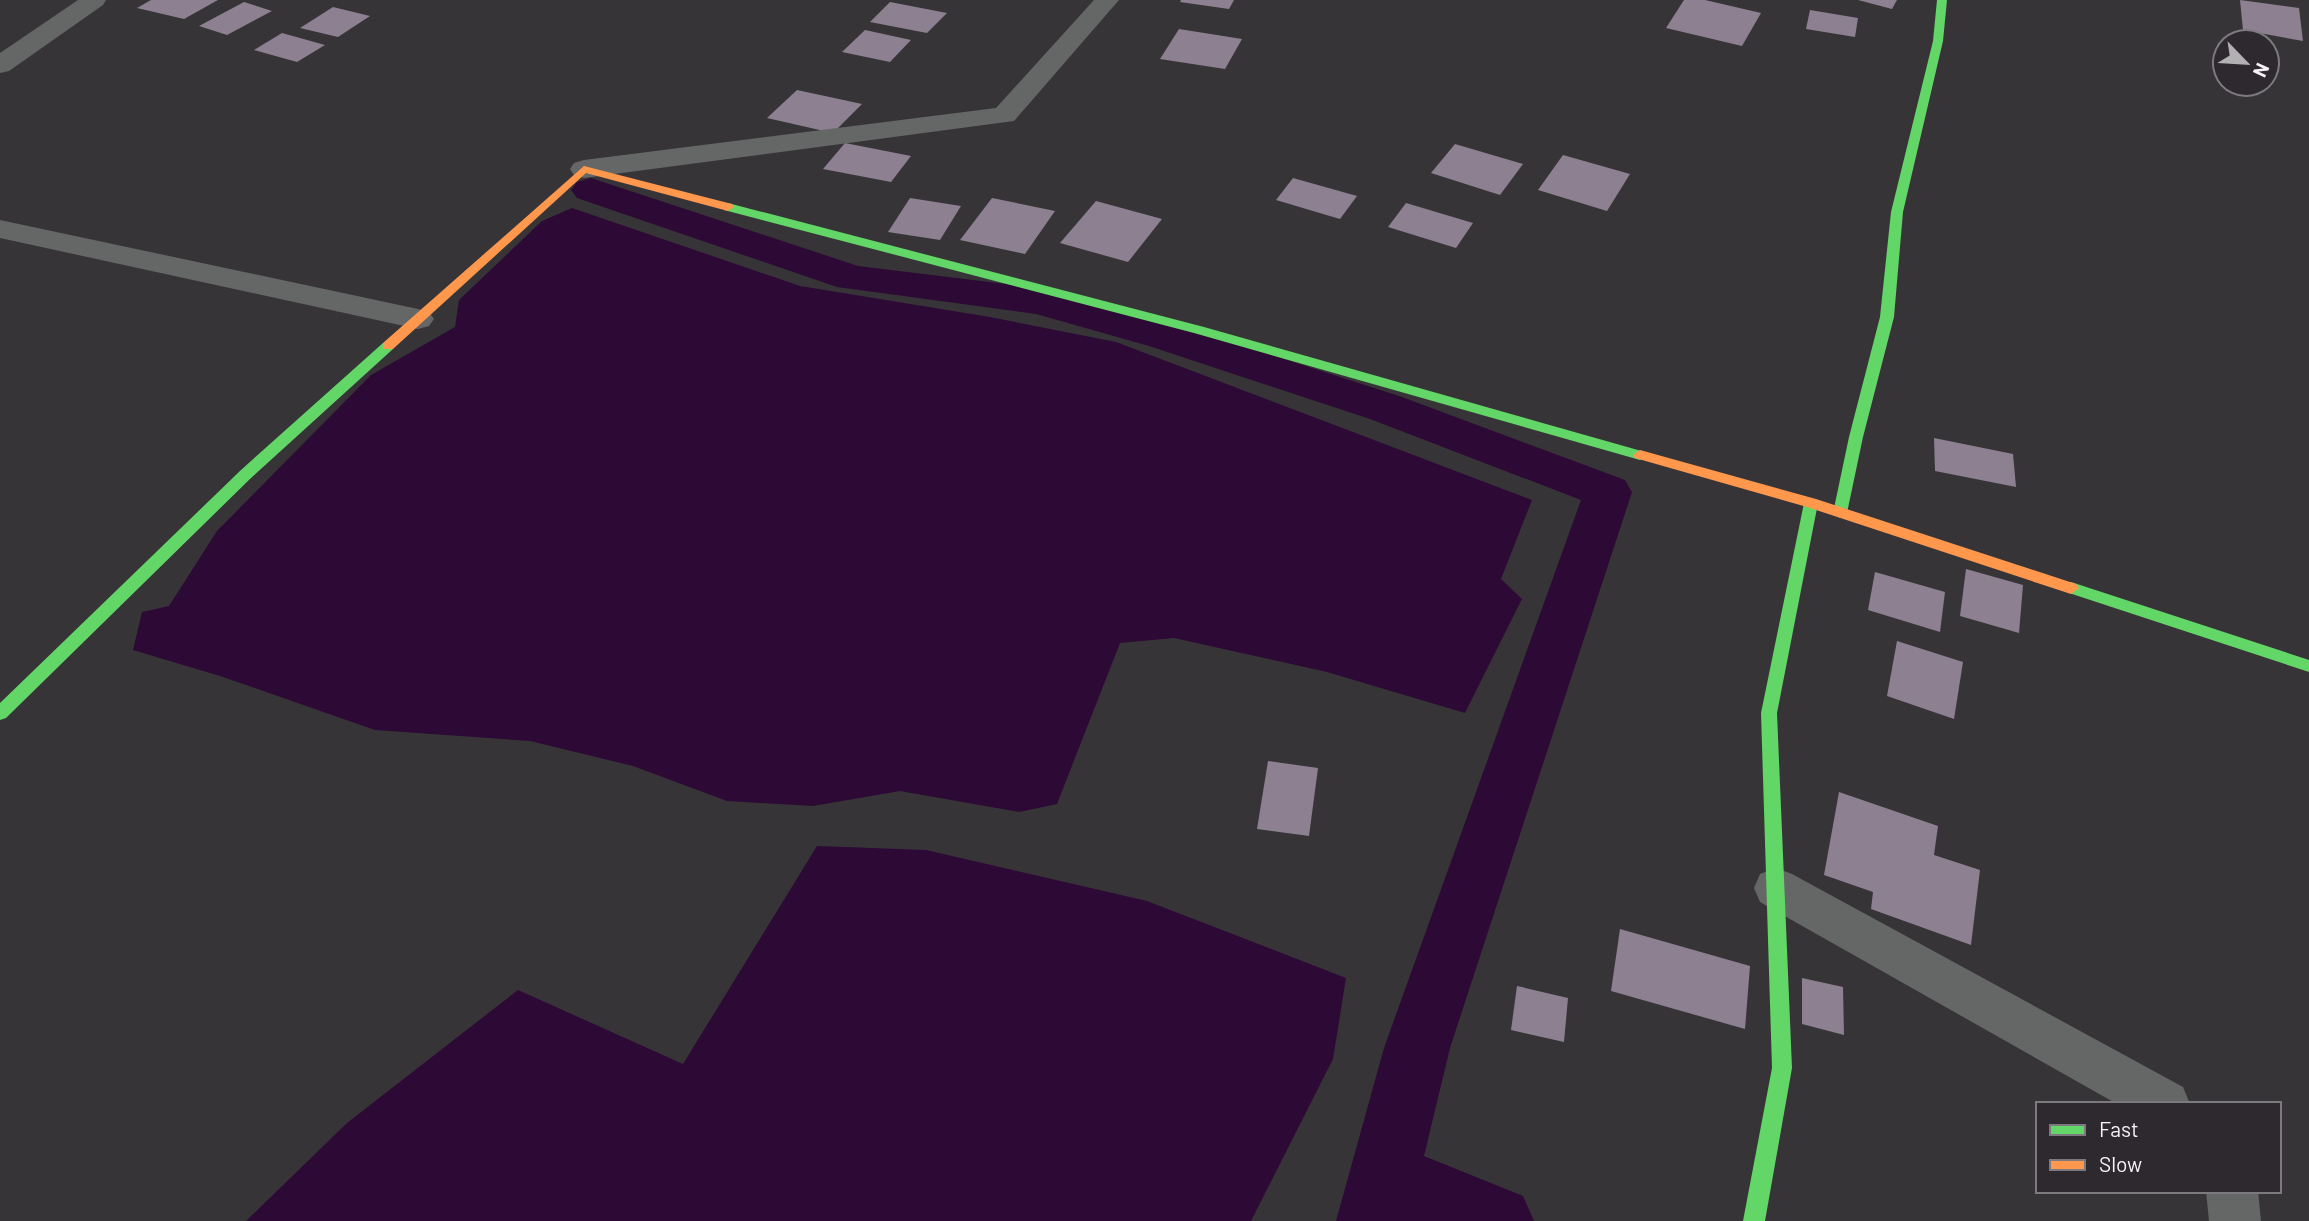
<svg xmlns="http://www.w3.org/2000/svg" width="2309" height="1221" font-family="Barlow,sans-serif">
<rect width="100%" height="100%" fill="#373438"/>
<g fill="#2d0935">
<path d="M 572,208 L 800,286 L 990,317 L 1116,342 L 1532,500 L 1501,579 L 1522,599 L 1465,713 L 1327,672 L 1174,638 L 1120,643 L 1057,804 L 1019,812 L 900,791 L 813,806 L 727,801 L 633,766 L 530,741 L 375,730 L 220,676 L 133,650 L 142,612 L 169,606 L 217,531 L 371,375 L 455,327 L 459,300 L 542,221 Z"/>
<path d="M 817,846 L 926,850 L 1147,901 L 1346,978 L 1333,1059 L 1251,1221 L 246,1221 L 347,1123 L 518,990 L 683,1064 Z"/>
</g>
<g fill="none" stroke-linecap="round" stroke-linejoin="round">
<path fill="#2d0935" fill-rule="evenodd" d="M 591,178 L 858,266 L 1038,288 L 1181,326 L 1402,397 L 1625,480 L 1632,492 L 1450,1048 L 1424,1156 L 1523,1196 L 1534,1221 L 1336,1221 L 1384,1048 L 1581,500 L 1370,419 L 1149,346 L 1036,314 L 837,287 L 577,198 L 571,190 L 577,182 Z"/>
</g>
<g fill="#8d8091">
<path d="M 151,0 L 218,0 L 184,19 L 137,8 Z"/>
<path d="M 1181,0 L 1234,0 L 1229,9 L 1180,2 Z"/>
<path d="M 1684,0 L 1705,0 L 1761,13 L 1742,46 L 1666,28 Z"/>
<path d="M 1858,0 L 1897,0 L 1892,9 Z"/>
<path d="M 2240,0 L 2299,8 L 2303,41 L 2243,30 Z"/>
<path d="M 244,2 L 272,11 L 227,35 L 199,26 Z"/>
<path d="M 890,2 L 947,13 L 927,33 L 870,22 Z"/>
<path d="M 333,7 L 370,16 L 338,37 L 300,28 Z"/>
<path d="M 1810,10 L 1858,18 L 1855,37 L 1806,29 Z"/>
<path d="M 1179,29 L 1242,39 L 1225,69 L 1160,59 Z"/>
<path d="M 865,30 L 911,40 L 890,62 L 842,52 Z"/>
<path d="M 282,33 L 325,45 L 297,62 L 254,50 Z"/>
<path d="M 797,90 L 862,104 L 833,133 L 767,118 Z"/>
<path d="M 845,143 L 911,156 L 891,182 L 823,169 Z"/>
<path d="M 1455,144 L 1523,164 L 1500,195 L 1431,173 Z"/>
<path d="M 1563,155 L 1630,174 L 1607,211 L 1538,190 Z"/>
<path d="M 1293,178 L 1357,196 L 1340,219 L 1276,200 Z"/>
<path d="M 910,198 L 961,206 L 940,240 L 888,232 Z"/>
<path d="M 992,198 L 1055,211 L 1025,254 L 960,240 Z"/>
<path d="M 1096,201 L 1162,219 L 1128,262 L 1060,243 Z"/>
<path d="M 1406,203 L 1473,223 L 1456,248 L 1388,227 Z"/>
<path d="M 1934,438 L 2013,454 L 2016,487 L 1935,471 Z"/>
<path d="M 1966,569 L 2023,585 L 2019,633 L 1960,616 Z"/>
<path d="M 1875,572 L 1945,592 L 1940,632 L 1868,610 Z"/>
<path d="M 1897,641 L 1963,662 L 1954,719 L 1887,696 Z"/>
<path d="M 1268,761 L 1318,768 L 1309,836 L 1257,829 Z"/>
<path d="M 1839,792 L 1938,826 L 1934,855 L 1980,870 L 1971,945 L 1871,909 L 1873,892 L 1824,875 Z"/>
<path d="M 1620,929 L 1750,966 L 1745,1029 L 1611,991 Z"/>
<path d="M 1802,978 L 1843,987 L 1844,1035 L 1802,1024 Z"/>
<path d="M 1517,986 L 1568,998 L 1564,1042 L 1511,1030 Z"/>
</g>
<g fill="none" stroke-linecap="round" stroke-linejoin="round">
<g fill="#656666" fill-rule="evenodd">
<path d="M 78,0 L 106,0 L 103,5 L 9,71 L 0,73 L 0,53 Z"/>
<path d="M 1094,0 L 1119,0 L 1014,121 L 584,178 L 574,175 L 570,169 L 574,163 L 584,160 L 996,108 Z"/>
<path d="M 0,220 L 418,309 L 429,312 L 434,319 L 429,326 L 418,329 L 0,238 Z"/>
<path d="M 1776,868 L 1792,874 L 2183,1087 L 2190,1104 L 2117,1104 L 1760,902 L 1754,888 L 1760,874 Z"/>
<path d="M 2206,1191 L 2258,1191 L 2261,1221 L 2209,1221 Z"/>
</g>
<g fill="#63d668" fill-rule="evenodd">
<path d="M 1937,0 L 1947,0 L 1943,41 L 1903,212 L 1894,317 L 1863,437 L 1847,513 L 1840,518 L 1833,513 L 1849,437 L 1880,317 L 1891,212 L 1933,41 Z"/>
<path d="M 728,203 L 1204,327 L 1645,452 L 1647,455 L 1640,460 L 1194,333 L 724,210 L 722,207 Z"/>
<path d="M 388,342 L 393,343 L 393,349 L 251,478 L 6,718 L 0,720 L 0,703 L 241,470 L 383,343 Z"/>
<path d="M 1811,498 L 1818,503 L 1777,713 L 1792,1068 L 1765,1221 L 1743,1221 L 1772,1068 L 1761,713 L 1804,503 Z"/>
<path d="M 2071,582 L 2309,660 L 2309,672 L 2066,592 L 2063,588 Z"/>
</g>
<g fill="#ff974d" fill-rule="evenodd">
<path d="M 584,166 L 732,204 L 734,207 L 728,211 L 586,173 L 393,349 L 383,349 L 383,343 Z"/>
<path d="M 1640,450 L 1816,499 L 2076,584 L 2079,588 L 2071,594 L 1807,507 L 1635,458 L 1633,455 Z"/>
</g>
</g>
<rect x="2036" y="1102" width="245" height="91" fill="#2d292f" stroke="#7d7a7f" stroke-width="2"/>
<rect x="2050" y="1125" width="35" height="10" fill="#63d668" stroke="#7d7a7f" stroke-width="2"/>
<text x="2099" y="1137" font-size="21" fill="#f6f3f7">Fast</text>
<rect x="2050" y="1160" width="35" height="10" fill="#ff974d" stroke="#7d7a7f" stroke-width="2"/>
<text x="2099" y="1172" font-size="21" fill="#f6f3f7">Slow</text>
<g transform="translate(2246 63) rotate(115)"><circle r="33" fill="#2d292f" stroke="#7d7a7f" stroke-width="2"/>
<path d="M0-5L12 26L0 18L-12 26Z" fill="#b3b0b4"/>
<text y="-10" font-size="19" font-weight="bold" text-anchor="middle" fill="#f6f3f7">N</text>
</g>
</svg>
